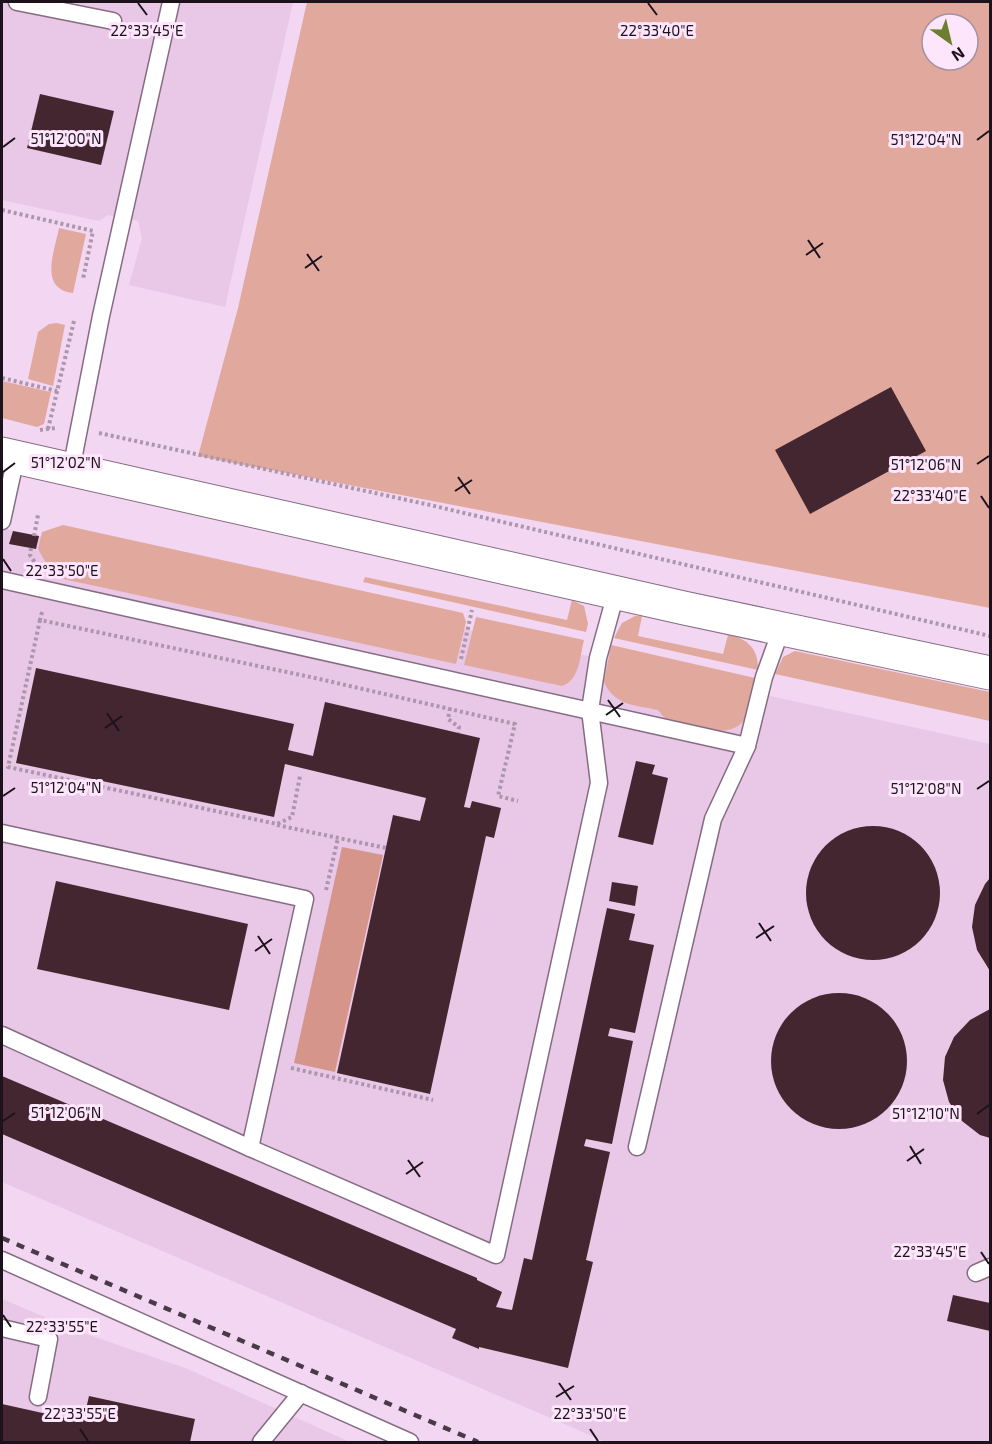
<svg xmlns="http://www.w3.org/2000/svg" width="992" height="1444" font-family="'Exo 2',sans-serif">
<rect width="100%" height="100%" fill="#f3d6f1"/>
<g fill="#e9c7e7">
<path d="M 2,2 L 293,2 L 225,307 L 129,285 L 142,238 L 138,221 L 108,215 L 99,221 L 2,200 Z"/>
<path d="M 2,528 L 990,744 L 990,1442 L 606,1442 L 2,1182 Z"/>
<path d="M 2,1299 L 83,1333 L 188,1369 L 350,1442 L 2,1442 Z"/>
</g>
<g fill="#e1a89e" fill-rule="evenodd">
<path d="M 307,2 L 990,2 L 990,608 L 198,456 L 238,308 ZM 932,24 L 968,24 L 968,60 L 932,60 Z"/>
<path d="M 59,228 L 86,234 L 73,293 C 38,289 55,250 59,228 Z"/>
<path d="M 57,323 L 65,325 L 53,386 L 28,379 L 38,332 L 49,324 Z"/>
<path d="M 2,381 L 51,392 L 44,424 L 37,427 L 2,418 Z"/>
<path d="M 63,525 L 463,613 L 466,622 L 456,664 L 54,577 L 38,549 L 42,532 Z"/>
<path d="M 365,577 L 567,620 L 572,600 L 584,606 L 588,624 L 586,632 L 363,582 Z"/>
<path d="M 635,616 L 642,616 L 638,636 L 723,654 L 728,635 C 747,638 759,649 758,670 L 614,638 L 622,623 Z"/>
<path d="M 476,617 L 584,640 C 580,655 580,680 562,686 L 464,665 Z"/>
<path d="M 611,645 L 755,678 C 753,689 753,706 747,716 C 733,743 689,726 667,721 L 658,710 C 635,705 615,706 604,682 Z"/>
<path d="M 795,651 L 990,692 L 990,721 L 775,674 L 783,657 Z"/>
</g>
<path fill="#d5958a" d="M 342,847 L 383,855 L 335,1072 L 294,1063 Z"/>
<g fill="#442630">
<path d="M 40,94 L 114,111 L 101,165 L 27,148 Z"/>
<path d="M 891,387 L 926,451 L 810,514 L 775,450 Z"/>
<path d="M 13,531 L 39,536 L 36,549 L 9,544 Z"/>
<path d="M 36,668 L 294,724 L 288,750 L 313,756 L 325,702 L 480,738 L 464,807 L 470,808 L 472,801 L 501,808 L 494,838 L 486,836 L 430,1094 L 337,1073 L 393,815 L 420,821 L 426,798 L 285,764 L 274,817 L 16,763 Z"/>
<path d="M 636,761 L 655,765 L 652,774 L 668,778 L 653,845 L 618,837 Z"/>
<circle cx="873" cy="893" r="67"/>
<path d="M 990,878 L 990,971 L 977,950 L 972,927 L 975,905 L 985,884 Z"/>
<path d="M 56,881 L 248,924 L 229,1010 L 37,969 Z"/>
<path d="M 612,882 L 638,886 L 635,906 L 609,901 Z"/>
<path d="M 607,908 L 635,914 L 629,940 L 654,945 L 635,1033 L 610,1028 L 608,1036 L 633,1041 L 612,1144 L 586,1139 L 584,1146 L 610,1152 L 586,1260 L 593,1262 L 568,1368 L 479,1347 L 479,1349 L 452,1338 L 456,1329 L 2,1134 L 2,1076 L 477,1278 L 477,1280 L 502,1292 L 496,1307 L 512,1310 L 524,1258 L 532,1260 Z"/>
<circle cx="839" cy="1061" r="68"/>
<path d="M 990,1009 L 990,1138 L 980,1135 L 962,1121 L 949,1102 L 943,1080 L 945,1057 L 954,1037 L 970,1020 Z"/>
<path d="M 953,1295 L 990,1303 L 990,1331 L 947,1321 Z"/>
<path d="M 89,1396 L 195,1419 L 190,1442 L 2,1442 L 2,1404 L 83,1422 Z"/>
</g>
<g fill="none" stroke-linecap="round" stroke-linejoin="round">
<g stroke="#856c83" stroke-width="19">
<g id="service">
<path d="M 17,2 L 113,21"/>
<path d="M 71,470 L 101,316 L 171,2"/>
<path d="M 2,521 L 16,457"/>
<path d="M 2,580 L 747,746"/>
<path d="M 2,833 L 305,899 L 250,1148"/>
<path d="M 2,1035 L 250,1148 L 496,1255 L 599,783 L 590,710 L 598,658 L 616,593"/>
<path d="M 637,1147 L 713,819 L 747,746 L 764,677 L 781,630"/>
<path d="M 2,1260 L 410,1442"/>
<path d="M 976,1273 L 990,1267"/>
<path d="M 2,1328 L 49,1339 L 38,1397"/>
<path d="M 261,1442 L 301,1393"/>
</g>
</g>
<g stroke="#856c83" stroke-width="35">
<path id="minor" d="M 2,454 L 684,608 L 990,673"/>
</g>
<g stroke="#ac96ab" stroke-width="4" stroke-dasharray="3 3" stroke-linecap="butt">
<path d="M 2,210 L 93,231 L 83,279"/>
<path d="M 2,378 L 57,391"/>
<path d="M 48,429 L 74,321"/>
<path d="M 40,430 L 56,428"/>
<path d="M 99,433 L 430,505 L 990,636"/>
<path d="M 34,536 L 38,515"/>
<path d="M 31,548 L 30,555 L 36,564"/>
<path d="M 42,612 L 40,620 L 315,678 L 515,724 L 498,796 L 518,801"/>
<path d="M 40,620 L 8,767 L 277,824 L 292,817 L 300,776"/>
<path d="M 461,659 L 472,610"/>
<path d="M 450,708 L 448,719 L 459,727 L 458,733"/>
<path d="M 277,825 L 386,848"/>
<path d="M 326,890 L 338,838"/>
<path d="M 291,1068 L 433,1100"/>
</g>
<use href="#service" stroke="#fff" stroke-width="16"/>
<use href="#minor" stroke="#fff" stroke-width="33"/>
<path stroke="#483a47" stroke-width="4.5" stroke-dasharray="8 8" stroke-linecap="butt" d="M 2,1238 L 478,1442"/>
</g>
<path fill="none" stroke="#1c121b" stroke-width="2" d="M 138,3 L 147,15M 648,3 L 657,15M 977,140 L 989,131M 3,147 L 15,138M 808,240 L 820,258M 307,254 L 319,271M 806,255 L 823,243M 305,268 L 322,256M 977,464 L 989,456M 3,472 L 15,463M 458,477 L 470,494M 455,491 L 472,480M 981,496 L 989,508M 3,559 L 11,571M 608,700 L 620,717M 107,713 L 119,731M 606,715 L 623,703M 105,728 L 122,716M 977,789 L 989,781M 3,796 L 15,788M 759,923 L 771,941M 258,936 L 270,954M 756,938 L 774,926M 255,951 L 272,939M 977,1114 L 989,1105M 3,1121 L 15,1113M 910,1146 L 921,1164M 408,1160 L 420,1177M 907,1161 L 924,1149M 406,1174 L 423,1162M 981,1252 L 989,1264M 3,1315 L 11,1327M 559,1383 L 571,1400M 556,1397 L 574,1386M 80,1429 L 88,1441M 590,1429 L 598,1441"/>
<g font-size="15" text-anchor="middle" fill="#1c121b" stroke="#fde5fb" stroke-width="6" stroke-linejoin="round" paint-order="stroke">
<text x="657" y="36">22°33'40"E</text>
<text x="147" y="36">22°33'45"E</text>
<text x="66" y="144">51°12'00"N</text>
<text x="926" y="145">51°12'04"N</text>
<text x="66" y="468">51°12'02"N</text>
<text x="926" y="470">51°12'06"N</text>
<text x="930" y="501">22°33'40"E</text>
<text x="62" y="576">22°33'50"E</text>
<text x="66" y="793">51°12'04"N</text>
<text x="926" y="794">51°12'08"N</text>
<text x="66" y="1118">51°12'06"N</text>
<text x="926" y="1119">51°12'10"N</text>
<text x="930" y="1257">22°33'45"E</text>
<text x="62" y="1332">22°33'55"E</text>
<text x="80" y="1419">22°33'55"E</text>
<text x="590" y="1419">22°33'50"E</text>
</g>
<rect width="992" height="1444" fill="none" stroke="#1c121b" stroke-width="6"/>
<g transform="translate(950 42) rotate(146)"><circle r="28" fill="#fde5fb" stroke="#a391a1" stroke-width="1.5"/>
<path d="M0-4.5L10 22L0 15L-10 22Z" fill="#6b7f2f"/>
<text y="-9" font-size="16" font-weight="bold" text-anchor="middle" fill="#1c121b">N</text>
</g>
</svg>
